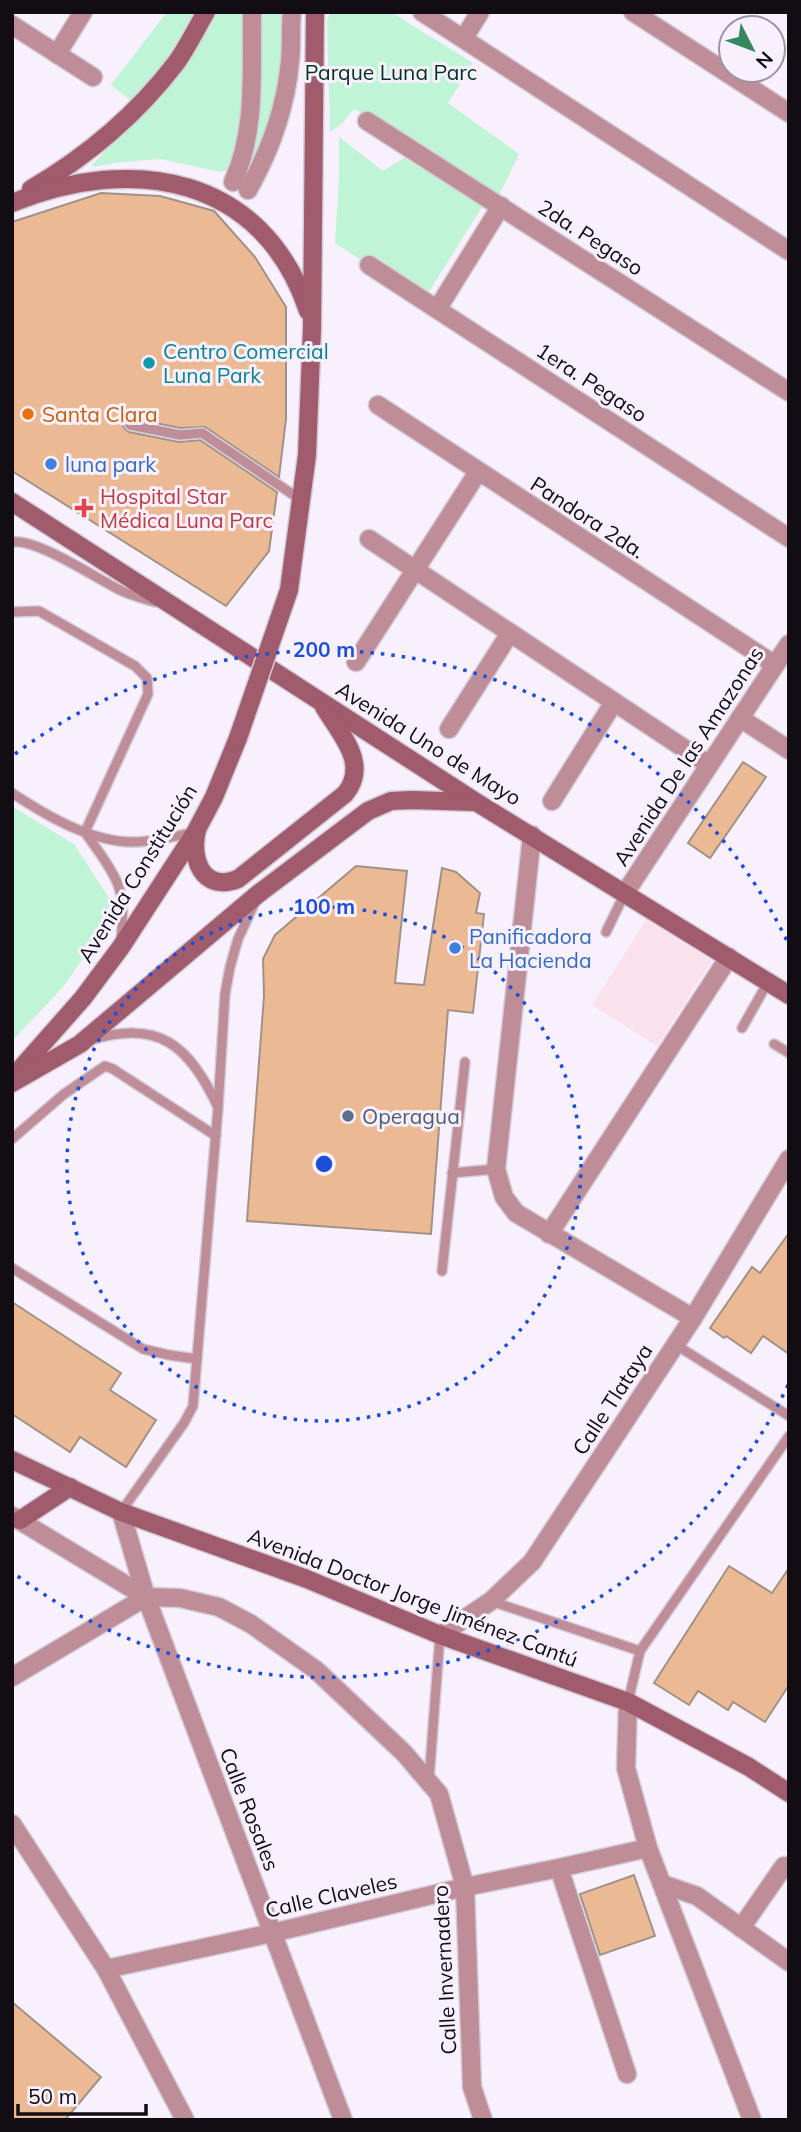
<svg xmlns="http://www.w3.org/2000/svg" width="801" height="2132" font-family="Mulish,sans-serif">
<rect width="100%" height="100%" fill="#f8f0fd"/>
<path fill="#fae1ec" d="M 646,920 L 712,961 L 657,1046 L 592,1005 Z"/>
<g fill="#c0f4d7">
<path d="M 167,12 L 201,12 L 173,61 L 134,103 L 111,85 Z"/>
<path d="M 212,12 L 247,12 L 242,133 L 229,169 L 221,172 L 160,159 L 123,162 L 91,167 L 137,114 Z"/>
<path d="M 257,12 L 290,12 L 279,104 L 247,177 L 242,174 Z"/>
<path d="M 331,12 L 391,12 L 473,63 L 448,103 L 519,154 L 499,196 L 423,147 L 354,109 L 343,123 L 330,132 L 327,20 Z"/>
<path d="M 339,137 L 383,171 L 404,158 L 484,204 L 423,301 L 335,243 L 339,179 Z"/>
<path d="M 13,807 L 74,844 L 116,909 L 64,986 L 12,1041 Z"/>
</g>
<g fill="#ebba94" stroke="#a19287" stroke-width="2">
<path d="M 101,193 L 160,196 L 214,211 L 255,257 L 286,307 L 286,419 L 279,477 L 205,427 L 180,428 L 131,418 L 123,423 L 124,428 L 129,432 L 179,442 L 200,440 L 277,492 L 269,551 L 226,606 L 12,471 L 12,222 Z"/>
<path d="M 743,762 L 766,777 L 710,858 L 688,843 Z"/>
<path d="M 356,866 L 407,871 L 395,983 L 424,985 L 442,868 L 456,872 L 480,893 L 476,913 L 484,914 L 473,1013 L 448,1010 L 431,1234 L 247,1221 L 264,996 L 263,959 L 275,935 Z"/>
<path d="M 789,1233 L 789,1354 L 763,1336 L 751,1353 L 726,1336 L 724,1338 L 710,1328 L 752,1267 L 760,1273 Z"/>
<path d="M 12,1302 L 121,1373 L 110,1390 L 156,1420 L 126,1467 L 80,1437 L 70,1452 L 12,1414 Z"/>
<path d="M 729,1566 L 772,1593 L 789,1568 L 789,1685 L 765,1722 L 733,1702 L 728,1710 L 698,1691 L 689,1705 L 654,1683 Z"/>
<path d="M 634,1875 L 655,1936 L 600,1955 L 580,1894 Z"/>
<path d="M 12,2002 L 101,2077 L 65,2120 L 12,2120 Z"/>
</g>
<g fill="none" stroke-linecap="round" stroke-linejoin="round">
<g stroke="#d3ccd8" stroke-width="12">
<g id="service">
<path d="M 130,425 L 180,435 L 202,433 L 301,500"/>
<path d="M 12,542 C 36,538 94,577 118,589 C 129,595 142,598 155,602"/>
<path d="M 12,612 L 39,611 L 135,666 L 147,678 L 148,694 L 85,832"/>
<path d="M 12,793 C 47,816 91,842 133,842 C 153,842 174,836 193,833"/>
<path d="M 85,832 C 96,849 111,866 118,885 C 125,903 122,924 121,942"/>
<path d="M 606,932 L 625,893"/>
<path d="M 742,1028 L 768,982"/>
<path d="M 91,1040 C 159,1019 189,1046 217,1105"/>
<path d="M 774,1044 L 789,1053"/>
<path d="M 12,1139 L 64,1094 L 105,1066 L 113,1069 L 216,1136"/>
<path d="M 452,1173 L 496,1169"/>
<path d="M 12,1268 L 143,1349 L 169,1355 L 197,1359"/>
<path d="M 442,1271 L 465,1062"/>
<path d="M 676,1345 L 789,1416"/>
<path d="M 121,1512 L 184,1423 L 193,1406 L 218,1108 L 225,994 L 230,967 L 238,939 L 255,902"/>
<path d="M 491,1601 L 640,1651"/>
<path d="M 628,1702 L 640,1651 L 789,1436"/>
<path d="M 429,1780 L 440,1635"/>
</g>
</g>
<g stroke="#d3ccd8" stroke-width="21">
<g id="minor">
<path d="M 422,12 L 789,251"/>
<path d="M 633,12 L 789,113"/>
<path d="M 12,25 L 93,77"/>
<path d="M 464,38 L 480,12"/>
<path d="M 57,54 L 83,12"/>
<path d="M 367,121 L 789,392"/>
<path d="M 233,182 C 257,129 251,70 252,12"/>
<path d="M 248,190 C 270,151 286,106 290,61 C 292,45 290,28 292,12"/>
<path d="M 369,265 L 789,538"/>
<path d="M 438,308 L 501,206"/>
<path d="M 378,405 L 775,665"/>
<path d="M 369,539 L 709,765"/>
<path d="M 356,662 L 478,472"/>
<path d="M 740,718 L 789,750"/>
<path d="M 449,729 L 510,633"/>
<path d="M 552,801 L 614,702"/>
<path d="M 532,835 L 496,1169 L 504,1197 L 516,1213 L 693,1318"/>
<path d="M 549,1234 L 729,957"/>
<path d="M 121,1512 L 146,1597 L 343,2120"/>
<path d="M 12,1516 L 146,1597 L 180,1598 L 219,1607 L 251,1624 L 316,1670 L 404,1753 L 439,1794 L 465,1887 L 472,2087 L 483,2120"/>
<path d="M 440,1635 L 491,1601 L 532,1562 L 693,1318 L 789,1159"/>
<path d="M 12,1677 L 146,1597"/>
<path d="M 628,1702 L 626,1768 L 648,1848 L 752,2120"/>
<path d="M 12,1824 L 106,1969 L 185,2120"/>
<path d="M 559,1868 L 627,2074"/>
<path d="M 662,1884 L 697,1896 L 789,1962"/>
<path d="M 741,1928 L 784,1866"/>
<path d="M 106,1969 L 272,1933 L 465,1887 L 559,1868 L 648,1848"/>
</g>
</g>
<g stroke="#d3ccd8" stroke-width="21">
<path id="tertiary" d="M 625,893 L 789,644"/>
</g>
<g stroke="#d3ccd8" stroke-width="21">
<g id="secondary">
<path d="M 31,189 C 86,157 137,114 176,63 C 187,48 196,29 206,12"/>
<path d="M 12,203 C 132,154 263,175 308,311"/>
<path d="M 12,502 L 476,802 L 789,995"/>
<path d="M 289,590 L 307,455 L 312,328 L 315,12"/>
<path d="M 197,830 C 190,858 202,893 238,879 L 345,794 C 370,764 340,734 324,707"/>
<path d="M 15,1075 L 83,998 L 121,947 L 195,833 L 214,797 L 238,738"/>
<path d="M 12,1083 L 80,1044 L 258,894 L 368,811 L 391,801 L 411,800 L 474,802"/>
<path d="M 12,1460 L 121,1512 L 307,1579 L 440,1635 L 628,1702 L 749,1767 L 789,1793"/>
<path d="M 20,1520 L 70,1487"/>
</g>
</g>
<use href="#service" stroke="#be8d98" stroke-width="9"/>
<use href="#minor" stroke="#be8d98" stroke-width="18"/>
<use href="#tertiary" stroke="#be8d98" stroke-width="18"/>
<use href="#secondary" stroke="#a05b6d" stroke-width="18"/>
<g stroke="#d3ccd8" stroke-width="21" stroke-linecap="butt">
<path id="secondary-bridge" d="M 238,738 L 289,590"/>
</g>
<use href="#secondary-bridge" stroke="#a05b6d" stroke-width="18"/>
</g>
<g fill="none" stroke="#1d4ed8" stroke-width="3.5" stroke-dasharray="3.5 7">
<circle cx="324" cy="1164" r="257"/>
<path d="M788 1385A514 514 0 0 1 15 1574M15 754A514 514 0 0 1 788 943"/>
</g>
<circle fill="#0f9aa8" stroke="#f8f0fd" stroke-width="2.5" cx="149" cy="363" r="7"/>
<circle fill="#e8710a" stroke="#f8f0fd" stroke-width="2.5" cx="28" cy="414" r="7"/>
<g fill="#3f7fe0" stroke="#f8f0fd" stroke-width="2.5">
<circle cx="51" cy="464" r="7"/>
<circle cx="455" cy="948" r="7"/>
</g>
<path fill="#e0444e" stroke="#f8f0fd" stroke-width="2.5" d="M80.5 497.5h7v7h7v7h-7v7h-7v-7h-7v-7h7z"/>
<circle fill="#5c6f8a" stroke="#f8f0fd" stroke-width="2.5" cx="348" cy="1116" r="7"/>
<g text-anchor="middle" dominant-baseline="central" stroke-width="6" stroke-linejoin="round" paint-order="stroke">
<g font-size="21" fill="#00321e" stroke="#f8f0fd">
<text x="391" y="72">Parque Luna Parc</text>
</g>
<g font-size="21" fill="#110d13" stroke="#f8f0fd">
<text transform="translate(591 237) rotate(33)">2da. Pegaso</text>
<text transform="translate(592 382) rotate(33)">1era. Pegaso</text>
<text transform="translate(588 517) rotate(33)">Pandora 2da.</text>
<text transform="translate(429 743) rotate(32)">Avenida Uno de Mayo</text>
<text transform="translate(688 756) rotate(-57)">Avenida De las Amazonas</text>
<text transform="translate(137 873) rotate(-58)">Avenida Constitución</text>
<text transform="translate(612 1399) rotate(-57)">Calle Tlataya</text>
<text transform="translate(413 1597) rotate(21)">Avenida Doctor Jorge Jiménez Cantú</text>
<text transform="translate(250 1809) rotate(69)">Calle Rosales</text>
<text transform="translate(331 1895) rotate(-13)">Calle Claveles</text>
<text transform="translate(444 1970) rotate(-93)">Calle Invernadero</text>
</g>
<g font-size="21" fill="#0d838f" stroke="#f8f0fd" text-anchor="start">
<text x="163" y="351">Centro Comercial<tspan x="163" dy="24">Luna Park</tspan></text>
</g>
<g font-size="21" fill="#c56008" stroke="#f8f0fd" text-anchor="start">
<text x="42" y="414">Santa Clara</text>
</g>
<g font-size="21" fill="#366cbe" stroke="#f8f0fd" text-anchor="start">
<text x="65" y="464">luna park</text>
<text x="469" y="936">Panificadora<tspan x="469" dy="24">La Hacienda</tspan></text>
</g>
<g font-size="21" fill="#be3a42" stroke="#f8f0fd" text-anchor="start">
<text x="100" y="496">Hospital Star<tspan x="100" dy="24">Médica Luna Parc</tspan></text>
</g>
<g font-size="21" fill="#4e5e75" stroke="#f8f0fd" text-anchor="start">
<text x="362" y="1116">Operagua</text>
</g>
</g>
<circle cx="324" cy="1164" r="10" fill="#1d4ed8" stroke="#f8f0fd" stroke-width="3.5"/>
<g font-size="21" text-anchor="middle" font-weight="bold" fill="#1d4ed8" stroke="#f8f0fd" stroke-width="6" stroke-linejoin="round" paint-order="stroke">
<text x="324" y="657">200 m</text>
<text x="324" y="914">100 m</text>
</g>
<rect width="801" height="2132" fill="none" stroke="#110d13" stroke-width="28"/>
<g transform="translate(752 49) rotate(132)"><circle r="33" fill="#f8f0fd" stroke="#9c959f" stroke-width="2"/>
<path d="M0-5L12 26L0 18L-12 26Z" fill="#348a5e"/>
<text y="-10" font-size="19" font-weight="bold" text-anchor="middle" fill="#110d13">N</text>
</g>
<path d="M18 2104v10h128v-10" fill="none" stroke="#110d13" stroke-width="3.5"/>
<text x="28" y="2104" font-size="21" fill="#110d13" stroke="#f8f0fd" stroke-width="5" paint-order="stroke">50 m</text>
</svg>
